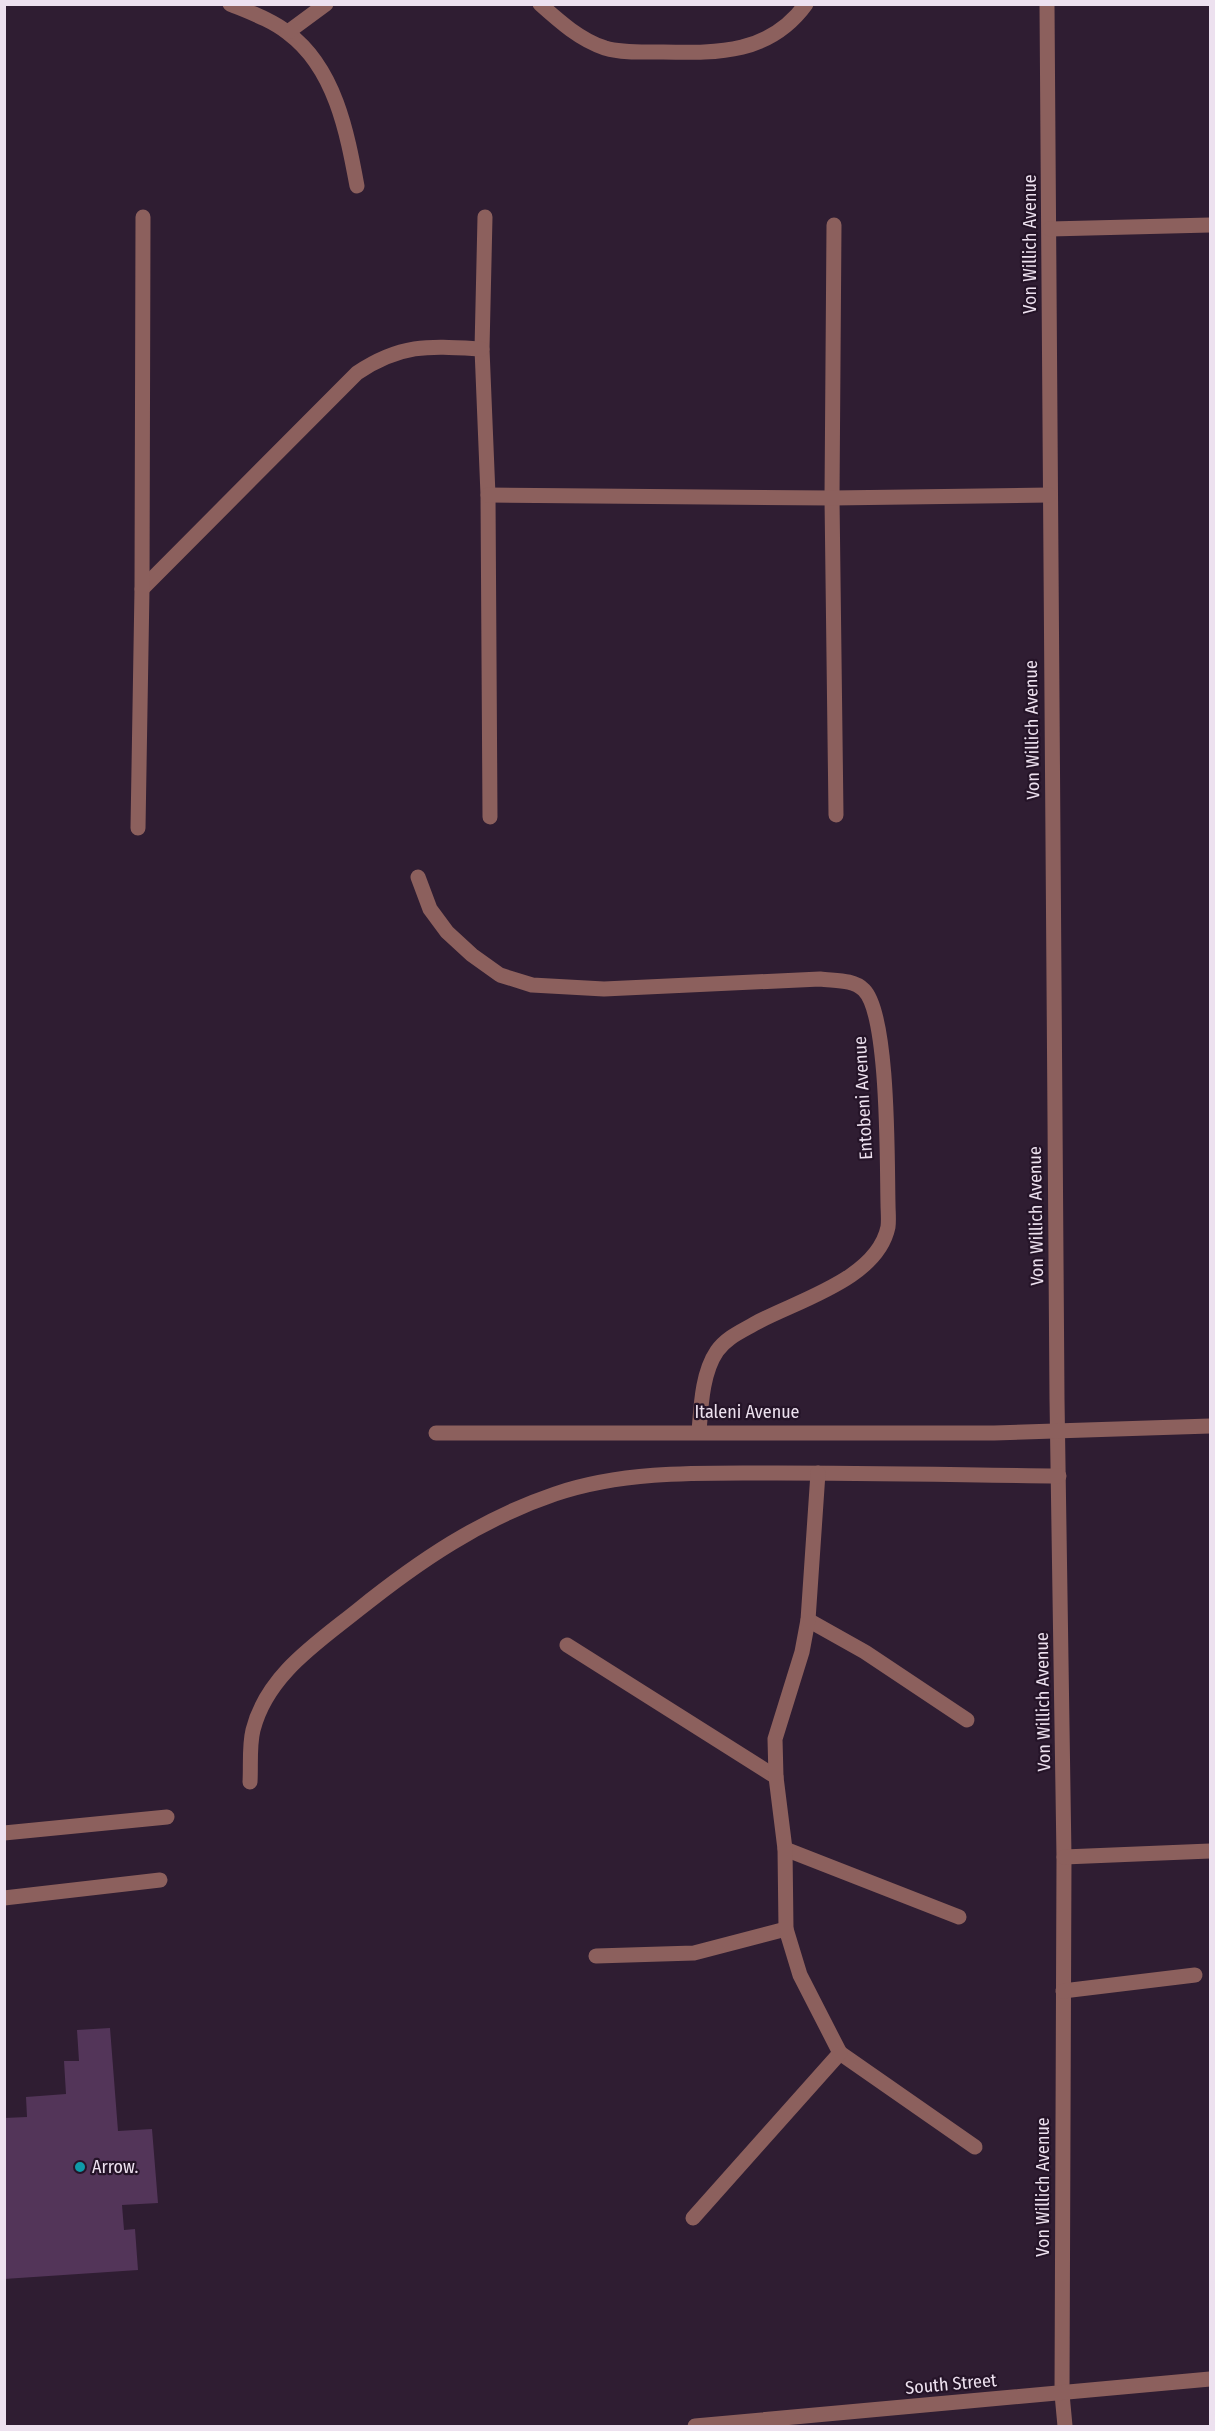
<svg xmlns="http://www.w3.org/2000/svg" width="1215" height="2431" font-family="'Fira Sans Condensed',sans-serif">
<rect width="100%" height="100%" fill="#2f1d32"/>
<path fill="#533559" d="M 110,2028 L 118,2131 L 152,2129 L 158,2203 L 122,2205 L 124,2230 L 135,2229 L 138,2270 L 4,2279 L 4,2118 L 27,2117 L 26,2097 L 66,2094 L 64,2061 L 79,2061 L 77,2030 Z"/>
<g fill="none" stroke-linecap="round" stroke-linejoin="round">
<g stroke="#8c605d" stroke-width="15">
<path d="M 230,4 C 249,12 272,20 288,33 C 335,68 347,132 357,186"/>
<path d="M 540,4 C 559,21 580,40 605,48 C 622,53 642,52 660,52 C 717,53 769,55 806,4"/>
<path d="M 1047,4 L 1057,1399 L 1064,1857 L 1062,2394 L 1065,2426"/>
<path d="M 288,32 L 326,4"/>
<path d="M 485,217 L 482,349 L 488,495 L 490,817"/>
<path d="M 834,225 L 832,498 L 836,815"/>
<path d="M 1050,229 L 1210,225"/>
<path d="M 488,495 L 832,498 L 1049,495"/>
<path d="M 142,589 L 357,373 C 402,343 430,346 482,349"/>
<path d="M 138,828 L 142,589 L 143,217"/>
<path d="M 418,877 L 430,909 L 447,932 L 472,955 L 500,975 L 532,985 L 604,989 L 820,979 C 835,981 853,979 864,990 C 889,1015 887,1163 888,1204 C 888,1211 889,1220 888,1227 C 877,1280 795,1301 754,1324 C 740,1332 726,1338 717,1351 C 702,1373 701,1406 699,1432"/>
<path d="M 436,1433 L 994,1433 L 1210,1426"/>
<path d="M 808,1620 L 865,1652 L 967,1720"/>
<path d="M 567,1645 L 776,1777"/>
<path d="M 250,1782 C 251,1766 249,1746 253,1730 C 267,1675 317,1643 358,1610 C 419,1561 481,1519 555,1494 C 625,1470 704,1473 777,1473 C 871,1473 965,1475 1059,1476"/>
<path d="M 4,1833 L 167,1817"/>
<path d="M 785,1849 L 959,1917"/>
<path d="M 1064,1857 L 1210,1851"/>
<path d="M 4,1898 L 160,1880"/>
<path d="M 596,1956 L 694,1953 L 786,1929"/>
<path d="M 1063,1991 L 1195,1975"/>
<path d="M 840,2053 L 975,2147"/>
<path d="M 693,2218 L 840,2053 L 800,1975 L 786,1929 L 785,1849 L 776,1777 L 775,1739 L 802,1652 L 808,1620 L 818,1473"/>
<path d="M 695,2426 L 1210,2379"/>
</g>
</g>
<circle fill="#0f9aa8" stroke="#251428" stroke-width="2" cx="80" cy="2167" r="6"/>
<g text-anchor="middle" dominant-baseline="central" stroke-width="4.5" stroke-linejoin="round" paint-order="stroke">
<g font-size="18" fill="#ede1ef" stroke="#251428">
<text transform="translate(1030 244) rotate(-90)">Von Willich Avenue</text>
<text transform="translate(1032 730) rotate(-91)">Von Willich Avenue</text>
<text transform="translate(863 1098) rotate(-93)">Entobeni Avenue</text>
<text transform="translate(1036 1216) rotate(-91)">Von Willich Avenue</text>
<text x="747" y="1412">Italeni Avenue</text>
<text transform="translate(1043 1702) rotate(-91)">Von Willich Avenue</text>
<text transform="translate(1043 2187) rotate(-90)">Von Willich Avenue</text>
<text transform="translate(951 2384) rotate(-5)">South Street</text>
</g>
<g font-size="18" fill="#ede1ef" stroke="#251428" text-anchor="start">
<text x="92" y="2167">Arrow.</text>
</g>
</g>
<rect width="1215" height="2431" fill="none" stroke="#ede1ef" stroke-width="12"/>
</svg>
